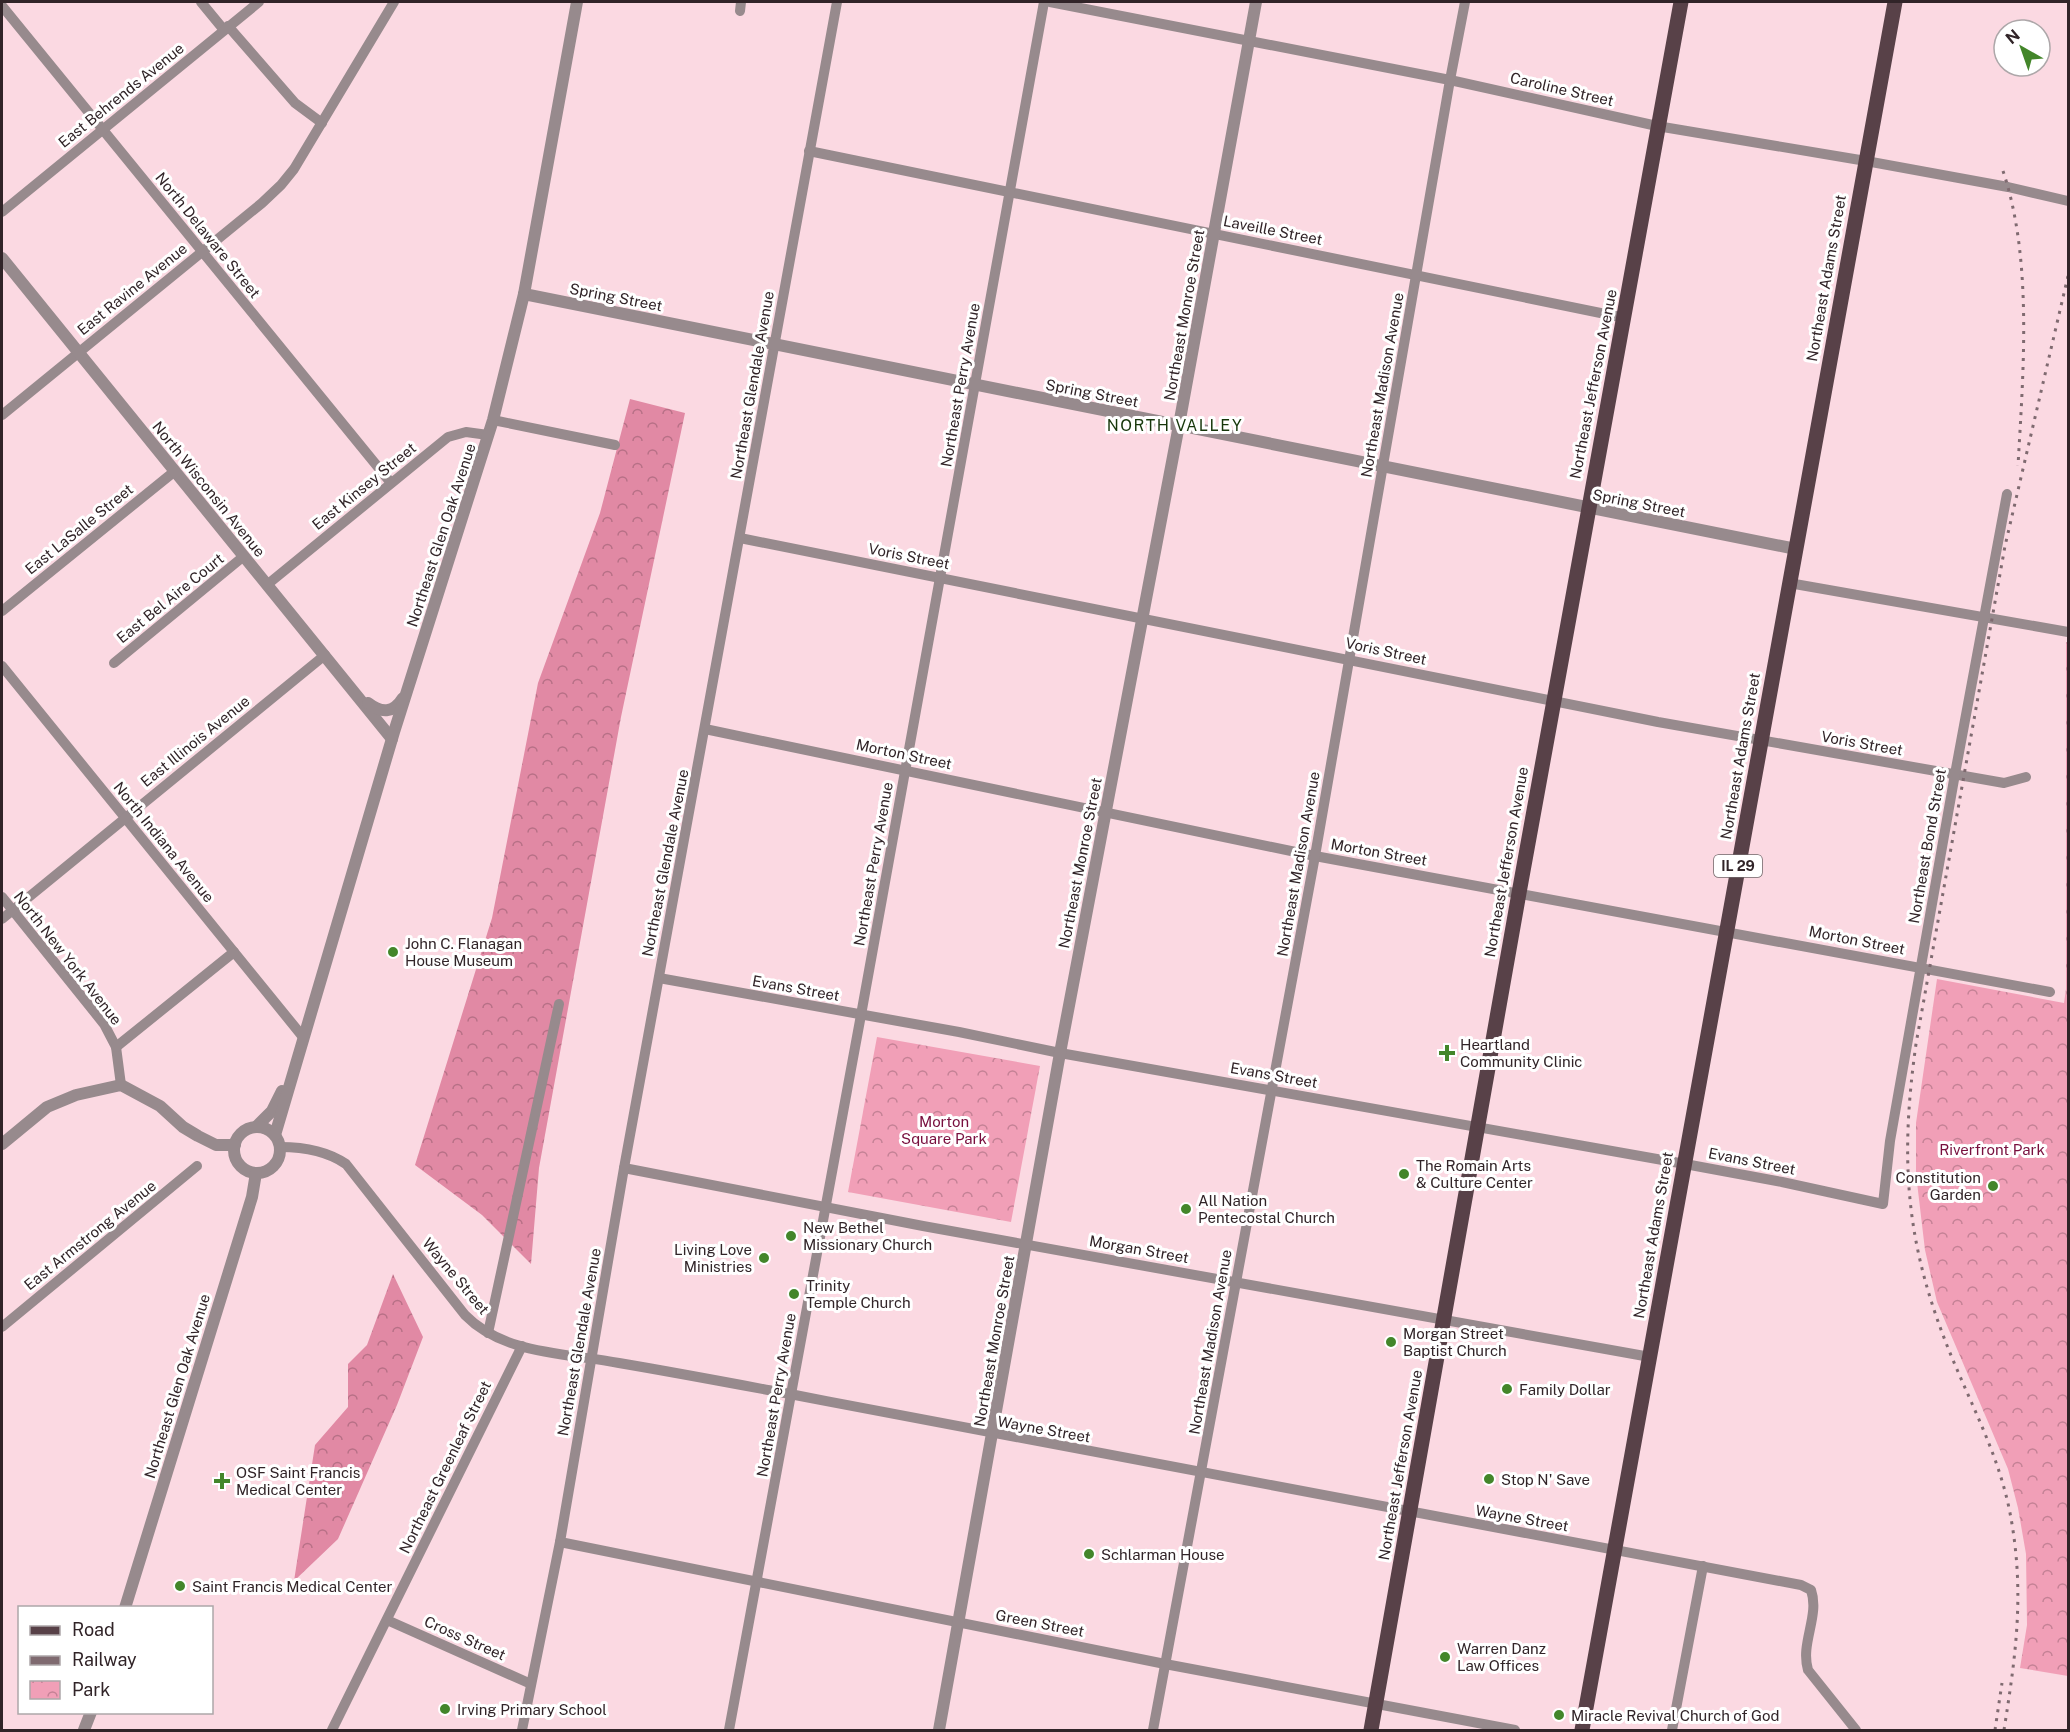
<svg xmlns="http://www.w3.org/2000/svg" width="2070" height="1732" font-family="'Public Sans',sans-serif">
<defs>
<pattern id="forest-crowns" width="20" height="18" patternUnits="userSpaceOnUse" patternTransform="scale(1.5)"><rect width="20" height="18" fill="#e189a4"/><path d="M2 6a3 3 0 1 1 6 0M12 15a3 3 0 1 1 6 0" fill="none" stroke="#b77086"/></pattern>
<pattern id="park-crowns" width="20" height="18" patternUnits="userSpaceOnUse" patternTransform="scale(1.5)"><rect width="20" height="18" fill="#f19fb7"/><path d="M2 6a3 3 0 1 1 6 0M12 15a3 3 0 1 1 6 0" fill="none" stroke="#c48195"/></pattern>
</defs>
<rect width="100%" height="100%" fill="#fbd9e2"/>
<g fill="url(#forest-crowns)">
<path d="M 630,399 L 685,413 L 621,717 L 539,1168 L 531,1264 L 482,1215 L 415,1165 L 492,918 L 538,683 L 600,513 Z"/>
<path d="M 393,1274 L 423,1337 L 397,1405 L 338,1539 L 294,1581 L 315,1445 L 348,1407 L 348,1364 L 367,1345 Z"/>
</g>
<g fill="url(#park-crowns)">
<path d="M 2066,642 L 2068,643 L 2068,1676 L 2020,1668 L 2027,1625 L 2026,1554 L 2018,1508 L 2008,1469 L 1937,1302 L 1925,1250 L 1916,1174 L 1916,1123 L 1937,979 L 2064,1003 L 2066,989 Z"/>
<path d="M 877,1037 L 1040,1066 L 1011,1222 L 848,1192 Z"/>
</g>
<g fill="none" stroke-linecap="round" stroke-linejoin="round">
<g stroke="#978a8d" stroke-width="10">
<path d="M 201,2 L 224,30"/>
<path d="M 1050,2 L 1450,80 L 1657,126 L 1866,161 L 2008,187 L 2068,201"/>
<path d="M 2,6 L 391,483"/>
<path d="M 740,11 L 741,2"/>
<path d="M 228,26 L 295,103 L 322,123"/>
<path d="M 809,151 C 1081,206 1353,261 1625,318"/>
<path d="M 2,212 L 259,2"/>
<path d="M 2,415 L 262,203 L 281,185 L 294,169 L 394,2"/>
<path d="M 493,420 L 615,445"/>
<path d="M 740,538 L 1658,722 L 2004,783 L 2026,777"/>
<path d="M 1789,583 L 2068,632"/>
<path d="M 268,584 L 448,437 L 466,432 L 488,435"/>
<path d="M 2,611 L 175,471"/>
<path d="M 114,663 L 244,556"/>
<path d="M 2,666 L 303,1037"/>
<path d="M 705,729 L 1315,856 L 2050,992"/>
<path d="M 2,897 L 104,1024 L 116,1047 L 121,1085"/>
<path d="M 2,919 L 325,655"/>
<path d="M 659,978 L 959,1032 L 1060,1053 L 1685,1164 L 1782,1182 L 1883,1204 L 1890,1141 L 1955,774 L 2007,494"/>
<path d="M 116,1047 L 234,952"/>
<path d="M 280,1147 C 303,1147 327,1151 346,1164 L 465,1315 C 504,1355 567,1353 619,1363 C 678,1373 736,1384 795,1395 C 1130,1461 1466,1522 1801,1585 L 1811,1590 C 1820,1616 1800,1643 1808,1670 L 1856,1730"/>
<path d="M 624,1168 L 923,1226 L 1650,1357"/>
<path d="M 2,1327 L 197,1166"/>
<path d="M 488,1333 L 559,1004"/>
<path d="M 560,1542 L 1165,1664 L 1515,1730"/>
<path d="M 387,1620 L 531,1684"/>
<path d="M 332,1730 L 522,1346"/>
<path d="M 522,1730 L 560,1542 L 624,1168 L 837,2"/>
<path d="M 729,1730 L 861,1015 L 1044,2"/>
<path d="M 1153,1730 L 1315,856 L 1450,80 L 1465,2"/>
<path d="M 1672,1730 L 1703,1566"/>
</g>
<g stroke="#978a8d" stroke-width="12">
<path d="M 2,258 L 392,739"/>
<path d="M 524,294 L 1796,549"/>
<path d="M 368,703 C 381,713 393,714 403,698"/>
<path d="M 256,1127 L 272,1111 L 282,1091"/>
<circle cx="257" cy="1150" r="23"/>
<path d="M 275,1135 L 394,732 L 493,420 L 524,294 L 577,2"/>
<path d="M 2,1144 L 47,1107 L 76,1095 L 121,1085 L 160,1106 L 183,1127 L 198,1136 L 216,1145 L 235,1145"/>
<path d="M 125,1608 L 252,1197 L 256,1173"/>
<path d="M 84,1730 L 91,1712"/>
<path d="M 939,1730 L 1060,1053 L 1179,425 L 1256,2"/>
</g>
<g stroke="#584148" stroke-width="15">
<path d="M 1371,1730 L 1519,893 L 1681,2"/>
<path d="M 1582,1730 L 1895,2"/>
</g>
<g stroke="#7f6a70" stroke-width="3" stroke-dasharray="3 6" stroke-linecap="butt">
<path d="M 2003,171 C 2033,260 2023,374 2018,466"/>
<path d="M 1995,1730 L 2002,1683"/>
<path d="M 2004,1730 C 2016,1654 2025,1591 2010,1513 C 1998,1450 1965,1394 1943,1335 C 1904,1232 1901,1151 1916,1044 L 2005,546 L 2068,276"/>
</g>
</g>
<g fill="#43862a" stroke="#fff" stroke-width="2">
<circle cx="393" cy="952" r="6"/>
<path d="M1444 1044h6v6h6v6h-6v6h-6v-6h-6v-6h6z"/>
<circle cx="1404" cy="1174" r="6"/>
<circle cx="1993" cy="1186" r="6"/>
<circle cx="1186" cy="1209" r="6"/>
<circle cx="791" cy="1236" r="6"/>
<circle cx="764" cy="1258" r="6"/>
<circle cx="794" cy="1294" r="6"/>
<circle cx="1391" cy="1342" r="6"/>
<circle cx="1507" cy="1389" r="6"/>
<circle cx="1489" cy="1479" r="6"/>
<path d="M219 1472h6v6h6v6h-6v6h-6v-6h-6v-6h6z"/>
<circle cx="1089" cy="1554" r="6"/>
<circle cx="180" cy="1586" r="6"/>
<circle cx="1445" cy="1657" r="6"/>
<circle cx="445" cy="1709" r="6"/>
<circle cx="1559" cy="1715" r="6"/>
</g>
<g text-anchor="middle" dominant-baseline="central" stroke-width="6" stroke-linejoin="round" paint-order="stroke">
<rect fill="#fff" stroke="#6f6668" stroke-width="1.5" x="1714" y="855" width="48" height="22" rx="4.5"/>
<g font-size="14" font-weight="bold" fill="#312428">
<text x="1738" y="866">IL 29</text>
</g>
<g font-size="15" fill="#312428" stroke="#fff">
<text transform="translate(1562 89) rotate(13)">Caroline Street</text>
<text transform="translate(121 95) rotate(-39)">East Behrends Avenue</text>
<text transform="translate(1273 230) rotate(11)">Laveille Street</text>
<text transform="translate(208 235) rotate(51)">North Delaware Street</text>
<text transform="translate(1826 278) rotate(-80)">Northeast Adams Street</text>
<text transform="translate(132 289) rotate(-39)">East Ravine Avenue</text>
<text transform="translate(616 297) rotate(11)">Spring Street</text>
<text transform="translate(1184 315) rotate(-80)">Northeast Monroe Street</text>
<text transform="translate(1593 384) rotate(-79)">Northeast Jefferson Avenue</text>
<text transform="translate(752 385) rotate(-80)">Northeast Glendale Avenue</text>
<text transform="translate(960 385) rotate(-80)">Northeast Perry Avenue</text>
<text transform="translate(1382 385) rotate(-80)">Northeast Madison Avenue</text>
<text transform="translate(1092 393) rotate(11)">Spring Street</text>
<text transform="translate(364 486) rotate(-39)">East Kinsey Street</text>
<text transform="translate(209 489) rotate(51)">North Wisconsin Avenue</text>
<text transform="translate(1639 503) rotate(11)">Spring Street</text>
<text transform="translate(79 529) rotate(-39)">East LaSalle Street</text>
<text transform="translate(441 535) rotate(-72)">Northeast Glen Oak Avenue</text>
<text transform="translate(909 556) rotate(11)">Voris Street</text>
<text transform="translate(170 598) rotate(-39)">East Bel Aire Court</text>
<text transform="translate(1386 651) rotate(12)">Voris Street</text>
<text transform="translate(195 741) rotate(-39)">East Illinois Avenue</text>
<text transform="translate(1862 743) rotate(10)">Voris Street</text>
<text transform="translate(904 754) rotate(12)">Morton Street</text>
<text transform="translate(1740 756) rotate(-80)">Northeast Adams Street</text>
<text transform="translate(164 842) rotate(51)">North Indiana Avenue</text>
<text transform="translate(1927 846) rotate(-80)">Northeast Bond Street</text>
<text transform="translate(1379 852) rotate(10)">Morton Street</text>
<text transform="translate(1506 862) rotate(-80)">Northeast Jefferson Avenue</text>
<text transform="translate(665 863) rotate(-79)">Northeast Glendale Avenue</text>
<text transform="translate(1080 863) rotate(-79)">Northeast Monroe Street</text>
<text transform="translate(873 864) rotate(-80)">Northeast Perry Avenue</text>
<text transform="translate(1298 864) rotate(-80)">Northeast Madison Avenue</text>
<text transform="translate(1857 940) rotate(11)">Morton Street</text>
<text transform="translate(68 958) rotate(52)">North New York Avenue</text>
<text transform="translate(796 988) rotate(10)">Evans Street</text>
<text transform="translate(1274 1075) rotate(10)">Evans Street</text>
<text transform="translate(1752 1161) rotate(11)">Evans Street</text>
<text transform="translate(90 1235) rotate(-39)">East Armstrong Avenue</text>
<text transform="translate(1653 1235) rotate(-80)">Northeast Adams Street</text>
<text transform="translate(1139 1249) rotate(10)">Morgan Street</text>
<text transform="translate(456 1276) rotate(50)">Wayne Street</text>
<text transform="translate(994 1341) rotate(-80)">Northeast Monroe Street</text>
<text transform="translate(579 1342) rotate(-80)">Northeast Glendale Avenue</text>
<text transform="translate(1210 1342) rotate(-80)">Northeast Madison Avenue</text>
<text transform="translate(177 1386) rotate(-73)">Northeast Glen Oak Avenue</text>
<text transform="translate(776 1395) rotate(-80)">Northeast Perry Avenue</text>
<text transform="translate(1044 1429) rotate(10)">Wayne Street</text>
<text transform="translate(1400 1465) rotate(-80)">Northeast Jefferson Avenue</text>
<text transform="translate(445 1467) rotate(-64)">Northeast Greenleaf Street</text>
<text transform="translate(1522 1518) rotate(10)">Wayne Street</text>
<text transform="translate(1040 1623) rotate(11)">Green Street</text>
<text transform="translate(465 1638) rotate(24)">Cross Street</text>
</g>
<g font-size="15" fill="#312428" stroke="#fff" text-anchor="start">
<text x="405" y="943">John C. Flanagan<tspan x="405" dy="17">House Museum</tspan></text>
<text x="1460" y="1044">Heartland<tspan x="1460" dy="17">Community Clinic</tspan></text>
<text x="1416" y="1165">The Romain Arts<tspan x="1416" dy="17">&amp; Culture Center</tspan></text>
<text x="1981" y="1177" text-anchor="end">Constitution<tspan x="1981" dy="17">Garden</tspan></text>
<text x="1198" y="1200">All Nation<tspan x="1198" dy="17">Pentecostal Church</tspan></text>
<text x="803" y="1227">New Bethel<tspan x="803" dy="17">Missionary Church</tspan></text>
<text x="752" y="1249" text-anchor="end">Living Love<tspan x="752" dy="17">Ministries</tspan></text>
<text x="806" y="1285">Trinity<tspan x="806" dy="17">Temple Church</tspan></text>
<text x="1403" y="1333">Morgan Street<tspan x="1403" dy="17">Baptist Church</tspan></text>
<text x="1519" y="1389">Family Dollar</text>
<text x="236" y="1472">OSF Saint Francis<tspan x="236" dy="17">Medical Center</tspan></text>
<text x="1501" y="1479">Stop N' Save</text>
<text x="1101" y="1554">Schlarman House</text>
<text x="192" y="1586">Saint Francis Medical Center</text>
<text x="1457" y="1648">Warren Danz<tspan x="1457" dy="17">Law Offices</tspan></text>
<text x="457" y="1709">Irving Primary School</text>
<text x="1571" y="1715">Miracle Revival Church of God</text>
</g>
<g font-size="15" fill="#780f3e" stroke="#fff">
<text x="944" y="1121">Morton<tspan x="944" dy="17">Square Park</tspan></text>
<text x="1992" y="1149">Riverfront Park</text>
</g>
<g font-size="16" letter-spacing="1.5" fill="#16360a" stroke="#fff">
<text x="1175" y="425">NORTH VALLEY</text>
</g>
</g>
<rect width="2070" height="1732" fill="none" stroke="#312428" stroke-width="6"/>
<rect x="18" y="1606" width="195" height="108" fill="#ffffff" stroke="#ada7a9" stroke-width="1.5"/>
<rect x="30" y="1626" width="30" height="9" fill="#584148" stroke="#ada7a9" stroke-width="1.5"/>
<text x="72" y="1636" font-size="18" fill="#312428">Road</text>
<rect x="30" y="1656" width="30" height="9" fill="#7f6a70" stroke="#ada7a9" stroke-width="1.5"/>
<text x="72" y="1666" font-size="18" fill="#312428">Railway</text>
<rect x="30" y="1681" width="30" height="18" fill="url(#park-crowns)" stroke="#ada7a9" stroke-width="1.5"/>
<text x="72" y="1696" font-size="18" fill="#312428">Park</text>
<g transform="translate(2022 48) rotate(320)"><circle r="28" fill="#ffffff" stroke="#ada7a9" stroke-width="1.5"/>
<path d="M0-4.5L10 22L0 15L-10 22Z" fill="#43862a"/>
<text y="-9" font-size="16" font-weight="bold" text-anchor="middle" fill="#312428">N</text>
</g>
</svg>
